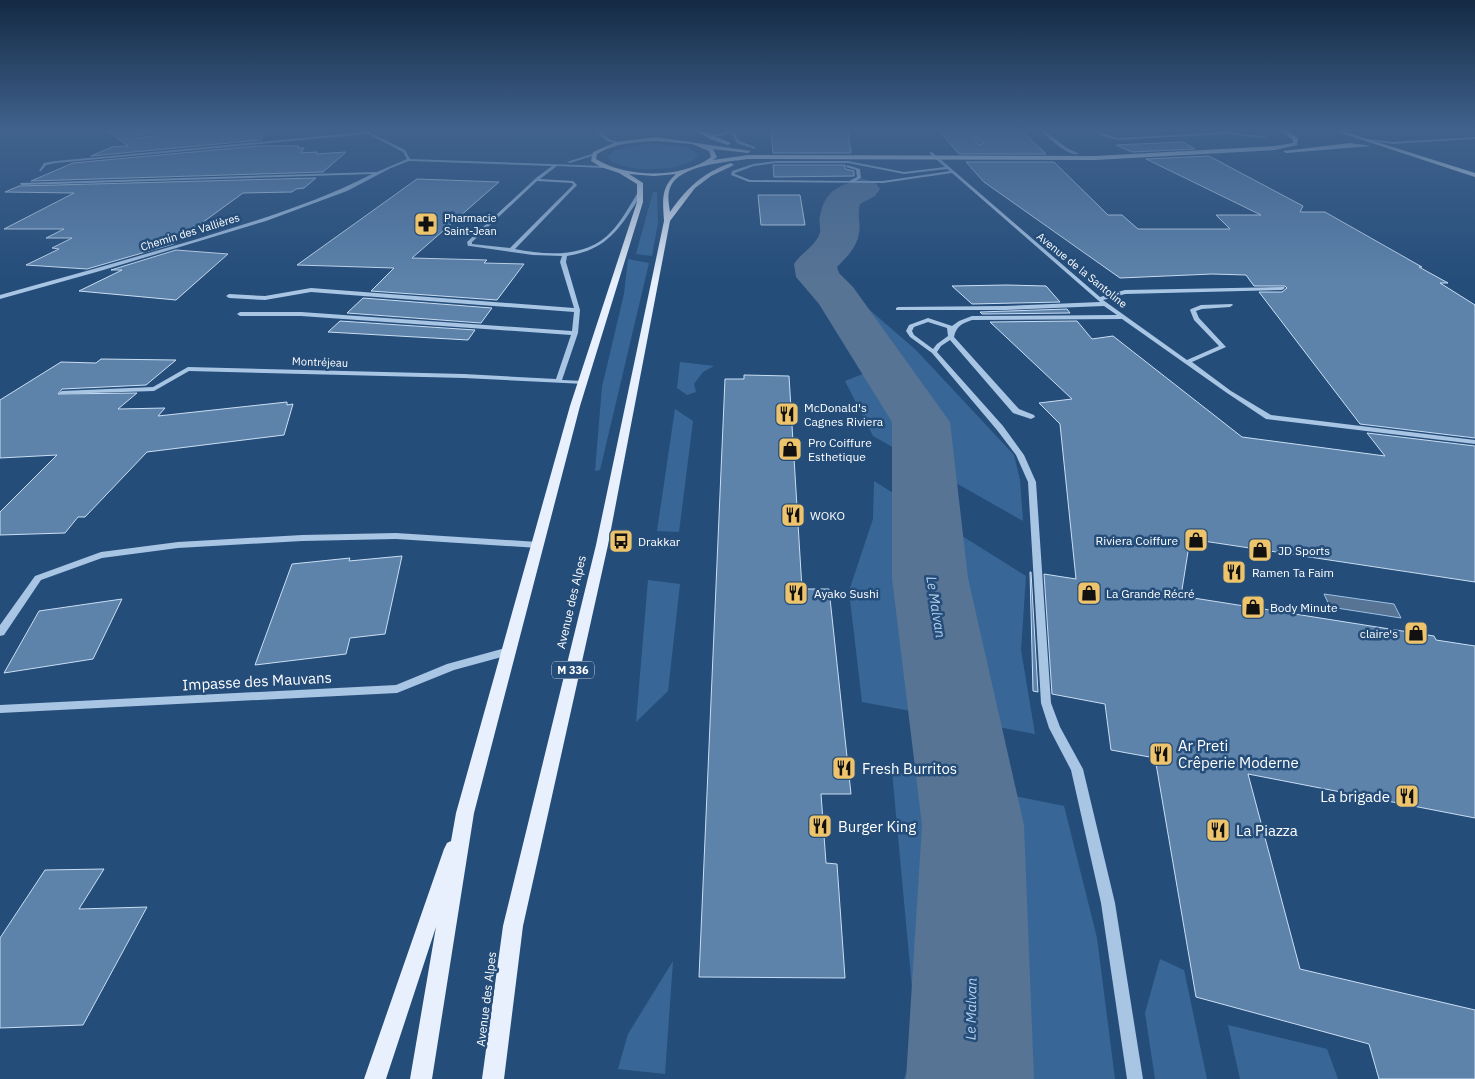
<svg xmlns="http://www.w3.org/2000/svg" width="1475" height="1079" font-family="'IBM Plex Sans',sans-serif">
<rect width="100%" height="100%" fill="#254d7a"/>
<g fill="#386797">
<path d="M 650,143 L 688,147 L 698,155 C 687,173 619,174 607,157 L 615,150 Z"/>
<path d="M 653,192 L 657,192 L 658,223 L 652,256 L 636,254 Z"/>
<path d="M 628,259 L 649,263 L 600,470 L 595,471 L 602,387 L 624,294 Z"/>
<path d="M 828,274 L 916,350 L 1014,455 L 1020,480 L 1023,521 L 873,436 L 845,381 L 868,372 L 857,355 L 839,310 L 801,280 Z"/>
<path d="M 680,362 L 714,366 L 703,372 L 694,384 L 696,392 L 687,395 L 677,388 Z"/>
<path d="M 675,409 L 693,421 L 679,532 L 657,531 Z"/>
<path d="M 874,481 L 1026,576 L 1021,650 L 1035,734 L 862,702 L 849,591 L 873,519 Z"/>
<path d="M 648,580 L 680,584 L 668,691 L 636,722 Z"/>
<path d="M 892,771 L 1064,806 L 1097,938 L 1115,1079 L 904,1079 L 917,1042 Z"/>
<path d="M 1160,959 L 1184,970 L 1207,1079 L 1155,1079 L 1145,1013 Z"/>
<path d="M 673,961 L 665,1074 L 618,1069 L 628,1034 Z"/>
<path d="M 1228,1025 L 1327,1049 L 1338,1079 L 1240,1079 Z"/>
</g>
<path fill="#577495" stroke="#9cc1e4" d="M 1324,594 L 1394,604 L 1401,618 L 1330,607 Z"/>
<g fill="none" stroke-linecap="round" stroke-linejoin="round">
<path fill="#577495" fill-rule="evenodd" d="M 863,179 L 875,182 L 880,189 L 875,196 L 860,204 C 857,217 861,224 859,233 C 857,247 847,257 837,267 L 839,273 L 853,287 L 950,422 L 968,578 L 1024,825 L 1034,1079 L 906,1079 L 922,825 L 892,578 L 892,422 L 819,304 L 796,277 L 794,264 C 801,253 814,247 819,235 C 822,229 818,222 820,216 C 825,190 839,185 863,179 Z"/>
</g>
<g fill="#5d83ab" stroke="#cadef3">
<path d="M 108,131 L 159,131 L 135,134 L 139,138 L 180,133 L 182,131 L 264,131 L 261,140 L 91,156 L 112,147 L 128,146 Z"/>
<path d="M 771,131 L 848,131 L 851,153 L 773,153 Z"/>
<path d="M 939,131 L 967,131 L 980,145 L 983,144 L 983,142 L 974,131 L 1022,131 L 1046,154 L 959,154 Z"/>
<path d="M 1183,142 L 1195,149 L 1132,152 L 1116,145 Z"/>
<path d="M 258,146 L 299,146 L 298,148 L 304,148 L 301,153 L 317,152 L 316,154 L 346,152 L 323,172 L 31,181 L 73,163 Z"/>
<path d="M 1209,156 L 1303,206 L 1300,212 L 1325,212 L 1422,267 L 1419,267 L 1448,283 L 1440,283 L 1475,305 L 1475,438 L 1360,424 L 1259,292 L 1282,292 L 1287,288 L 1285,286 L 1254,286 L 1246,275 L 1212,274 L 1120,278 L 984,182 L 966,162 L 1054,162 L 1108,215 L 1122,215 L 1138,229 L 1230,229 L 1216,215 L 1261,215 L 1146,159 Z"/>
<path d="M 773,165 L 845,165 L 845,169 L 854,171 L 854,176 L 774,177 Z"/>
<path d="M 316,178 L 304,188 L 296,189 L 292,192 L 243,193 L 173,244 L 87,269 L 26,265 L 59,249 L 52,248 L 72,238 L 46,238 L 64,229 L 4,229 L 74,193 L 5,192 L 19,186 Z"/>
<path d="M 417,179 L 499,182 L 412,258 L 487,260 L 484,263 L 524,264 L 497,300 L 371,291 L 394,268 L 297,265 Z"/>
<path d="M 758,195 L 800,195 L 805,225 L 761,225 Z"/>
<path d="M 176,250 L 228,254 L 176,300 L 79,291 L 122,270 L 111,270 Z"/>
<path d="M 1006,285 L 1046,286 L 1060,302 L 972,304 L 952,286 Z"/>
<path d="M 363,298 L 492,308 L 481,323 L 347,313 Z"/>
<path d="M 1067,309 L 1070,313 L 982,314 L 980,312 Z"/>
<path d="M 340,321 L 475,330 L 468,340 L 328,332 Z"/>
<path d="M 1077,321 L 1092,339 L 1113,336 L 1242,437 L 1385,456 L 1367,433 L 1475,446 L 1475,582 L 1190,539 L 1181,596 L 1434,636 L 1436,640 L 1475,646 L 1475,818 L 1248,774 L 1300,969 L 1475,1010 L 1475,1079 L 1379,1079 L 1369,1044 L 1196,997 L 1155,758 L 1111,750 L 1105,704 L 1052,694 L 1044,574 L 1076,579 L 1060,424 L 1039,403 L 1072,399 L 990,322 Z"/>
<path d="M 101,359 L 176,360 L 146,385 L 62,389 L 58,394 L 137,393 L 118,409 L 165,408 L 158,416 L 287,402 L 287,405 L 293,404 L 284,435 L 147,452 L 85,517 L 78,517 L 65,533 L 0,535 L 0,512 L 57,455 L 0,458 L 0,400 L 61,362 L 96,363 Z"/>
<path d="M 744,375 L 789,376 L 802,589 L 829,589 L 851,794 L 821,794 L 826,863 L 837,864 L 845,978 L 699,977 L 725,379 L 744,379 Z"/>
<path d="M 402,556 L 385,634 L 350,638 L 346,654 L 255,665 L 292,564 L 350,558 L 349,561 Z"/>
<path d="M 1030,572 L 1031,572 L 1038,692 L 1033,691 Z"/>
<path d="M 122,599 L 93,659 L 4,673 L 39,611 Z"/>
<path d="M 104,869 L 79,909 L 147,907 L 83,1025 L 0,1028 L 0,938 L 45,870 Z"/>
</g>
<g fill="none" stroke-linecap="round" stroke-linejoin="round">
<g fill="#a8c5e4" fill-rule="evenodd">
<path d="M 172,131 L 180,131 L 139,136 L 137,135 Z"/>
<path d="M 364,131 L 367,131 L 405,150 L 410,159 L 605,166 L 604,168 L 557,166 L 540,179 L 573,181 L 577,185 L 515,249 C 545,255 582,258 607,236 C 620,224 629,207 638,192 L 642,192 C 640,198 634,206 630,212 C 613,238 598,251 567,256 L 566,262 L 580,310 L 578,333 L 562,380 L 583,381 L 586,383 L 585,384 L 464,378 L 189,371 L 154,391 L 60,394 L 59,393 L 62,391 L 153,387 L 188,367 L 464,374 L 556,379 L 571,335 L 301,316 L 240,316 L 237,314 L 240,312 L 301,312 L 572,331 L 574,312 L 311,292 L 265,300 L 229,298 L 226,296 L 229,294 L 265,296 L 311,288 L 574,308 L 560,262 L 562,256 L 533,255 L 470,246 L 468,246 L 467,242 L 536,178 L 552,166 L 409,161 L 391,168 L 347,191 L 266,221 L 100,271 L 0,299 L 0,295 C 65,277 129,259 194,240 C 255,221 316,203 372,174 L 21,185 L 20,183 L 377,172 L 407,159 L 403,152 L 368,134 L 56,163 L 46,165 L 41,171 L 39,171 L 44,163 L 56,161 L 365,132 ZM 537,181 L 572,183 L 573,185 L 510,248 L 472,244 L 472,242 Z"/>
<path d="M 596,131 L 600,131 L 609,139 L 621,143 L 619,144 L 607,141 Z"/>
<path d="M 730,131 L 733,131 L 739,141 L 755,147 L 755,149 L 737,143 L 731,132 L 719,136 L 704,135 L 719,134 Z"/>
<path d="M 969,131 L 972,131 L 982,143 L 980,143 Z"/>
<path d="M 1041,131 L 1045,131 L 1067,148 L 1079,154 C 1067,156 1050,139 1041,131 Z"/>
<path d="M 1093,131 C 1098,130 1111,136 1117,138 L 1227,132 L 1268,137 L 1266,138 L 1227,134 L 1117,140 L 1101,136 Z"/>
<path d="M 1475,137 L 1475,139 L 1392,144 L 1367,140 L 1369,139 L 1392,142 Z"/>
<path d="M 930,152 L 932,152 L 1100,297 L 1125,290 L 1284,287 L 1285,288 L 1282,290 L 1125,294 L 1103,300 L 1187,360 L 1219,346 L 1194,320 L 1190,310 L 1191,309 L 1201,305 L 1232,304 L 1233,305 L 1230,307 L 1202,309 L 1196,311 L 1199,318 L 1226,347 L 1192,362 L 1231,391 L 1271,415 L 1475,440 L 1475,444 L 1266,419 L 1227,393 L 1122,319 L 972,320 C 963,323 956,326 954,337 L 1019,409 L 1034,415 L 1035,417 L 1031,419 L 1013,413 L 950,340 L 941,346 L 937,352 L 1003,426 L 1024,455 L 1036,482 L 1051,703 L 1060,727 L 1083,769 L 1115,903 L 1143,1079 L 1127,1079 L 1101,903 L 1071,770 L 1049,728 L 1041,703 L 1028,482 L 1016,455 L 997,430 L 932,353 L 910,337 L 906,331 L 909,325 L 928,318 L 952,326 L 959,321 L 972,316 L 1117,315 L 1104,306 L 1005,310 L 896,310 L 896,308 L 898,307 L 1005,306 L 1100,302 L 952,173 L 883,183 L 749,182 L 731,175 L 732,171 L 753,164 L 776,161 L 848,161 L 904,172 L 945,167 L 930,154 ZM 776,163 L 848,163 L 904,174 L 947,169 L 950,171 L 883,181 L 856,181 L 861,178 L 860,169 L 847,165 L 846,167 L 856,170 L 857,177 L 849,181 L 750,180 L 735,174 L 735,173 L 754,166 ZM 928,322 L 947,328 L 948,336 L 937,344 L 933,349 L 914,335 L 912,331 L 914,327 Z"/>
<path d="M 592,154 L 595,155 L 570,163 L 567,162 Z"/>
<path d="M 396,533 L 538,542 L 542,545 L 538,548 L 396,539 L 302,541 L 178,548 L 102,558 L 41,580 L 4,635 L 0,636 L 0,625 L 35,576 L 101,552 L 178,542 L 302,535 Z"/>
<path d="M 509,647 L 513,648 L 514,651 L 513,654 L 454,670 L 397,693 L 0,713 L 0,705 L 396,685 L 447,664 Z"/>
</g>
<g fill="#e7f0fc" fill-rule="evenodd">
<path d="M 696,131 L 702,131 L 731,143 L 728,145 L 710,139 Z"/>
<path d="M 1282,131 L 1287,131 L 1298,138 L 1297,145 L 1275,150 L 1095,160 L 748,159 C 727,162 678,165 670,188 C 667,196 669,204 670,212 C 686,189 703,172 731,163 L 734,165 L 711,176 L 695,188 L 670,221 L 608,545 L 523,926 L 504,1079 L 482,1079 L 503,926 L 596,545 L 664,221 C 663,202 660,188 676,174 L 654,176 L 629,174 L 643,183 L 643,202 L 580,406 L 474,813 L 432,1079 L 410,1079 L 436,927 L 386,1079 L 364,1079 L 444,849 L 447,843 L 451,841 L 456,813 L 570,406 L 637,202 L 637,184 L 619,173 L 601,167 L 591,161 L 593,152 L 616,142 L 656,137 L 751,151 L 748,153 L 713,149 L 717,157 L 713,160 L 748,155 L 1095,156 L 1275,146 L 1293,143 L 1293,140 ZM 656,141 L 692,144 L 709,151 L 711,157 C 683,179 626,178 596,159 L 597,154 C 615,143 636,142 656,141 Z"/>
<path d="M 1335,131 L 1342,131 L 1475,173 L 1475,177 Z"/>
<path d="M 1350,143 L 1371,146 L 1286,153 L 1283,151 Z"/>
</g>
</g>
<linearGradient id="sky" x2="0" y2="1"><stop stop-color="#142a43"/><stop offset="0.46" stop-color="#40628d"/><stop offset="1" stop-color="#40628d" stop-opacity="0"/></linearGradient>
<rect width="1475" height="282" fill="url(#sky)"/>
<defs>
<g id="pharmacy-square" transform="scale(1.25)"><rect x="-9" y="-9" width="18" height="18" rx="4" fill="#edc36c" stroke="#254d7a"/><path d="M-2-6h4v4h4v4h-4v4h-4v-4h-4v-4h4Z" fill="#111"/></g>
<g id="restaurant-square" transform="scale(1.25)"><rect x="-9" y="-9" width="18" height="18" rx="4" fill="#edc36c" stroke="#254d7a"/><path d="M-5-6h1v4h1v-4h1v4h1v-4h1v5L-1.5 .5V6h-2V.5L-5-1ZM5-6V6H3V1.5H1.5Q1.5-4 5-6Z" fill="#111"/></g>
<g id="shop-square" transform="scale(1.25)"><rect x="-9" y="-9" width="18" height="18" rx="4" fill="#edc36c" stroke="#254d7a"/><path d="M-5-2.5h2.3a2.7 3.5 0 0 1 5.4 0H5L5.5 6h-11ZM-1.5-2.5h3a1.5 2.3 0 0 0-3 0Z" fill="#111"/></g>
<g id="bus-square" transform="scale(1.25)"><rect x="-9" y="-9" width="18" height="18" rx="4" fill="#edc36c" stroke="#254d7a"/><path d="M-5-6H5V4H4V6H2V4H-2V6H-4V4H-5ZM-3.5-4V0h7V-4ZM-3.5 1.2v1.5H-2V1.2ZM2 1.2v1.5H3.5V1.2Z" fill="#111"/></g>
</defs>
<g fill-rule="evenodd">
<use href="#pharmacy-square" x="426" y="224"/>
<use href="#restaurant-square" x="787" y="414"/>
<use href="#shop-square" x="790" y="449"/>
<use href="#restaurant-square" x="793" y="515"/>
<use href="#shop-square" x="1196" y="540"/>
<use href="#bus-square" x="621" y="541"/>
<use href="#shop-square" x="1260" y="550"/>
<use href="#restaurant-square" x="1234" y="572"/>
<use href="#restaurant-square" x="796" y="593"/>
<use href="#shop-square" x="1089" y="593"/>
<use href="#shop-square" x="1253" y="607"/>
<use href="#shop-square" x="1416" y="633"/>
<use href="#restaurant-square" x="1161" y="754"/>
<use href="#restaurant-square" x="844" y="768"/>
<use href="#restaurant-square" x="1407" y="796"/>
<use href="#restaurant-square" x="820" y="826"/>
<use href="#restaurant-square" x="1218" y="830"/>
</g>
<g text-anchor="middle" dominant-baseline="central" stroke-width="5" stroke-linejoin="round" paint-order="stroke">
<g font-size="11" fill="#fff" stroke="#254d7a" text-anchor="start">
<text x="444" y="218">Pharmacie<tspan x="444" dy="13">Saint-Jean</tspan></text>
</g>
<g font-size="11" fill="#fff" stroke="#254d7a">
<text transform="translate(190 232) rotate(-17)">Chemin des Vallières</text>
<text transform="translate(1082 270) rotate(39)">Avenue de la Santoline</text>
<text transform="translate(320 362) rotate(2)">Montréjeau</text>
</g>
<rect fill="#254d7a" stroke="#becad7" stroke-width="1" x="552" y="661.5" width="42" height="17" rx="4"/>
<g font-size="11" font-weight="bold" fill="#fff">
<text x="573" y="670">M 336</text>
</g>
<g font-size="12" fill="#fff" stroke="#254d7a" text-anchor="start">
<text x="804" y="407">McDonald's<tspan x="804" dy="14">Cagnes Riviera</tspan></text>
<text x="808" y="442">Pro Coiffure<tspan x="808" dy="14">Esthetique</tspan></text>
<text x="810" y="515">WOKO</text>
<text x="1178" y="540" text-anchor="end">Riviera Coiffure</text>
<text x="638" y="541">Drakkar</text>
<text x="1278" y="550">JD Sports</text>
<text x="1252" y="572">Ramen Ta Faim</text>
<text x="814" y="593">Ayako Sushi</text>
<text x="1106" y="593">La Grande Récré</text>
<text x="1270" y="607">Body Minute</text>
<text x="1398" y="633" text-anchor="end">claire's</text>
</g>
<g font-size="12" fill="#fff" stroke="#254d7a">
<text transform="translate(571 602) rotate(-77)">Avenue des Alpes</text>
<text transform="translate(486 999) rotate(-83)">Avenue des Alpes</text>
</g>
<g font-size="14" font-style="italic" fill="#b3cfec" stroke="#254d7a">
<text transform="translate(936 607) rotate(81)">Le Malvan</text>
<text transform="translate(971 1009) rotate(-89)">Le Malvan</text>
</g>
<g font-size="15" fill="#fff" stroke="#254d7a">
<text transform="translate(257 681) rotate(-3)">Impasse des Mauvans</text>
</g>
<g font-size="15" fill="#fff" stroke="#254d7a" text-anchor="start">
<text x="1178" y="745">Ar Preti<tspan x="1178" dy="17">Crêperie Moderne</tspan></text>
<text x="862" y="768">Fresh Burritos</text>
<text x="1390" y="796" text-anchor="end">La brigade</text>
<text x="838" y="826">Burger King</text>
<text x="1236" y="830">La Piazza</text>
</g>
</g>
</svg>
